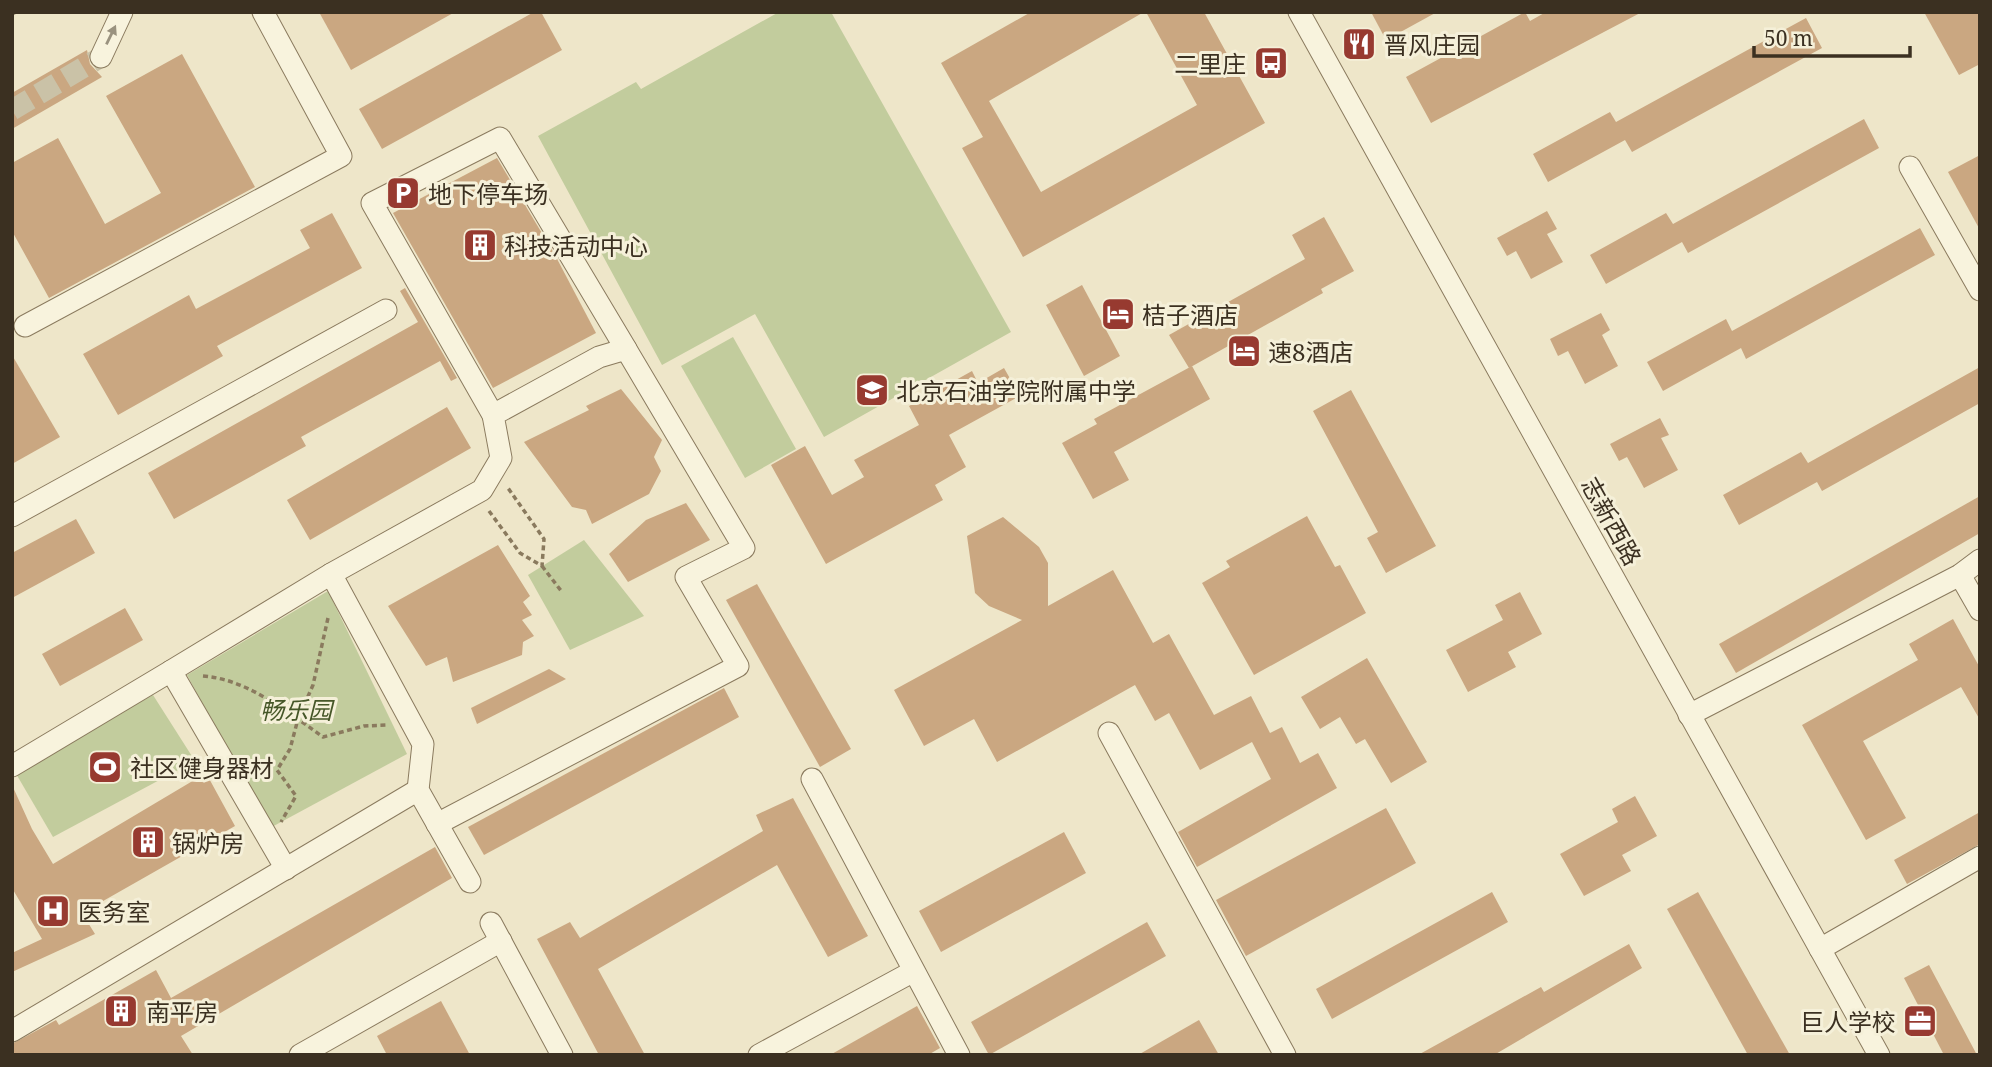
<svg xmlns="http://www.w3.org/2000/svg" width="1992" height="1067" font-family="'Noto Serif','Noto Sans SC',serif">
<rect width="100%" height="100%" fill="#eee6c9"/>
<g fill="#c2cc9d">
<path d="M 779,12 L 831,12 L 1011,332 L 824,437 L 755,314 L 662,365 L 538,136 L 636,82 L 641,89 Z"/>
<path d="M 733,337 L 796,449 L 745,478 L 681,366 Z"/>
<path d="M 584,540 L 644,616 L 570,650 L 528,575 Z"/>
<path d="M 328,591 L 407,754 L 270,828 L 187,675 Z"/>
<path d="M 153,695 L 195,761 L 53,837 L 15,772 Z"/>
</g>
<g fill="#caa781">
<path d="M 319,12 L 455,12 L 351,70 Z"/>
<path d="M 534,12 L 541,12 L 562,50 L 382,149 L 359,109 Z"/>
<path d="M 1031,12 L 1144,12 L 989,101 L 1041,192 L 1197,105 L 1146,12 L 1204,12 L 1265,123 L 1023,257 L 962,148 L 983,137 L 941,63 Z"/>
<path d="M 1371,12 L 1437,12 L 1386,40 Z"/>
<path d="M 1525,12 L 1530,21 L 1546,12 L 1642,12 L 1431,123 L 1406,77 Z"/>
<path d="M 1924,12 L 1980,12 L 1980,64 L 1959,75 Z"/>
<path d="M 1806,18 L 1822,48 L 1632,152 L 1625,140 L 1548,182 L 1533,154 L 1610,112 L 1616,122 Z"/>
<path d="M 87,50 L 90,64 L 102,77 L 12,129 L 12,93 Z"/>
<path d="M 182,54 L 255,187 L 49,298 L 12,231 L 12,163 L 58,138 L 105,224 L 161,193 L 106,96 Z"/>
<path d="M 1864,119 L 1879,148 L 1688,253 L 1682,242 L 1606,284 L 1590,255 L 1666,213 L 1673,224 Z"/>
<path d="M 1980,155 L 1980,230 L 1948,172 Z"/>
<path d="M 497,158 L 555,255 L 596,333 L 493,388 L 393,213 Z"/>
<path d="M 1547,211 L 1557,229 L 1547,234 L 1563,262 L 1531,279 L 1516,251 L 1507,256 L 1497,238 Z"/>
<path d="M 332,213 L 362,268 L 217,346 L 223,356 L 118,415 L 83,354 L 189,295 L 196,309 L 310,248 L 300,230 Z"/>
<path d="M 1324,217 L 1354,271 L 1321,289 L 1323,293 L 1189,368 L 1169,335 L 1305,259 L 1292,235 Z"/>
<path d="M 1920,228 L 1935,255 L 1746,359 L 1741,348 L 1663,391 L 1647,362 L 1726,319 L 1732,331 Z"/>
<path d="M 1082,285 L 1120,356 L 1084,376 L 1046,305 Z"/>
<path d="M 405,288 L 457,378 L 451,381 L 440,361 L 301,437 L 306,446 L 174,519 L 148,473 L 418,322 L 400,291 Z"/>
<path d="M 1601,313 L 1610,330 L 1602,335 L 1618,366 L 1585,384 L 1568,351 L 1558,356 L 1550,339 Z"/>
<path d="M 12,355 L 60,437 L 12,464 Z"/>
<path d="M 1192,366 L 1210,399 L 1114,452 L 1129,480 L 1093,499 L 1062,443 L 1097,424 L 1094,419 Z"/>
<path d="M 1980,367 L 1980,403 L 1822,491 L 1817,482 L 1739,525 L 1723,495 L 1801,452 L 1808,463 Z"/>
<path d="M 1004,368 L 1020,396 L 949,435 L 966,467 L 935,485 L 943,500 L 826,564 L 771,465 L 805,446 L 832,495 L 864,477 L 854,460 L 919,425 L 909,406 L 972,371 L 978,383 Z"/>
<path d="M 621,389 L 662,440 L 654,457 L 661,471 L 649,494 L 592,524 L 586,510 L 572,507 L 524,442 L 589,410 L 586,406 Z"/>
<path d="M 1351,390 L 1436,546 L 1386,573 L 1367,538 L 1378,532 L 1313,411 Z"/>
<path d="M 447,407 L 471,448 L 310,540 L 287,500 Z"/>
<path d="M 1660,418 L 1669,435 L 1661,438 L 1678,470 L 1644,488 L 1627,457 L 1619,461 L 1610,444 Z"/>
<path d="M 1980,496 L 1980,533 L 1736,673 L 1719,644 Z"/>
<path d="M 686,503 L 710,540 L 628,582 L 609,554 L 646,520 Z"/>
<path d="M 1307,516 L 1335,567 L 1340,565 L 1366,613 L 1254,675 L 1202,583 L 1230,567 L 1226,561 Z"/>
<path d="M 1003,517 L 1039,547 L 1048,563 L 1048,606 L 1113,570 L 1153,643 L 1169,634 L 1214,715 L 1251,696 L 1270,733 L 1282,727 L 1300,763 L 1318,753 L 1337,788 L 1197,867 L 1178,832 L 1271,779 L 1252,742 L 1200,770 L 1169,713 L 1155,721 L 1135,685 L 997,762 L 974,719 L 924,746 L 894,690 L 1022,620 L 989,606 L 975,593 L 967,536 Z"/>
<path d="M 76,519 L 95,553 L 12,598 L 12,553 Z"/>
<path d="M 498,545 L 530,596 L 523,602 L 532,615 L 522,620 L 534,636 L 523,642 L 522,655 L 453,682 L 447,657 L 426,666 L 388,606 Z"/>
<path d="M 757,584 L 851,749 L 820,767 L 726,600 Z"/>
<path d="M 1520,592 L 1542,634 L 1508,652 L 1516,667 L 1468,692 L 1446,650 L 1503,620 L 1495,605 Z"/>
<path d="M 125,608 L 143,640 L 60,686 L 42,654 Z"/>
<path d="M 1953,619 L 1980,668 L 1980,720 L 1961,687 L 1863,741 L 1906,818 L 1866,840 L 1802,725 L 1918,660 L 1909,644 Z"/>
<path d="M 1367,658 L 1427,762 L 1391,783 L 1365,739 L 1356,744 L 1340,717 L 1320,729 L 1301,697 Z"/>
<path d="M 549,669 L 566,679 L 477,724 L 471,708 Z"/>
<path d="M 724,688 L 739,717 L 484,855 L 468,827 Z"/>
<path d="M 206,773 L 235,826 L 82,913 L 95,934 L 12,972 L 12,953 L 42,939 L 12,888 L 12,785 L 32,829 L 53,864 Z"/>
<path d="M 1635,796 L 1657,836 L 1622,855 L 1631,871 L 1584,896 L 1560,854 L 1618,822 L 1612,809 Z"/>
<path d="M 793,798 L 868,936 L 828,957 L 777,865 L 598,969 L 645,1055 L 599,1055 L 537,939 L 570,922 L 580,938 L 763,831 L 756,815 Z"/>
<path d="M 1386,808 L 1416,863 L 1246,956 L 1216,900 Z"/>
<path d="M 1980,812 L 1980,844 L 1907,884 L 1894,860 Z"/>
<path d="M 1064,832 L 1086,873 L 941,952 L 919,911 Z"/>
<path d="M 435,847 L 452,878 L 181,1036 L 193,1055 L 12,1055 L 12,1044 L 56,1020 L 59,1025 L 156,970 L 171,998 Z"/>
<path d="M 1492,892 L 1508,922 L 1332,1019 L 1316,989 Z"/>
<path d="M 1698,892 L 1790,1055 L 1748,1055 L 1667,909 Z"/>
<path d="M 1147,922 L 1166,956 L 989,1055 L 971,1022 Z"/>
<path d="M 1629,944 L 1642,968 L 1494,1055 L 1418,1055 L 1541,987 L 1544,992 Z"/>
<path d="M 1929,965 L 1977,1055 L 1944,1055 L 1904,978 Z"/>
<path d="M 441,1001 L 470,1055 L 387,1055 L 377,1036 Z"/>
<path d="M 917,1006 L 940,1048 L 928,1055 L 830,1055 Z"/>
<path d="M 1199,1020 L 1219,1055 L 1138,1055 Z"/>
</g>
<g fill="none" stroke-linecap="round" stroke-linejoin="round">
<path stroke="#cac2a7" stroke-width="21" stroke-dasharray="21 10" stroke-linecap="butt" d="M 12,110 L 101,57"/>
<g stroke="#8a7a5e" stroke-width="23">
<g id="minor">
<path d="M 1299,12 L 1879,1055"/>
<path d="M 101,57 L 122,12"/>
<path d="M 1910,167 L 1980,290"/>
<path d="M 25,326 L 341,156 L 263,12"/>
<path d="M 493,415 L 372,203 L 500,138 L 626,349"/>
<path d="M 12,516 L 386,310"/>
<path d="M 331,574 L 482,490 L 501,458 L 493,415 L 599,357 L 626,349 L 744,548 L 686,577 L 738,666 L 437,824"/>
<path d="M 1960,575 L 1980,610"/>
<path d="M 171,671 L 331,574 L 423,744 L 418,790 L 470,882"/>
<path d="M 1689,715 L 1960,575 L 1980,560"/>
<path d="M 1109,733 L 1285,1055"/>
<path d="M 12,766 L 171,671 L 286,869"/>
<path d="M 812,779 L 959,1055"/>
<path d="M 491,923 L 562,1055"/>
<path d="M 1820,949 L 1980,857"/>
<path d="M 12,1031 L 418,790"/>
<path d="M 300,1055 L 501,941"/>
<path d="M 759,1055 L 912,972"/>
</g>
</g>
<g stroke="#8a7a5e" stroke-width="3.5" stroke-dasharray="5 3.5" stroke-linecap="butt">
<path d="M 12,14 L 16,12"/>
<path d="M 489,511 L 520,553 L 542,566 L 544,539 L 508,488"/>
<path d="M 542,566 L 562,592"/>
<path d="M 328,618 L 313,685 L 298,719 L 323,737 L 364,726 L 388,725"/>
<path d="M 203,676 C 240,679 268,699 298,719 L 290,749 L 277,770 L 296,796 L 281,822"/>
</g>
<use href="#minor" stroke="#f8f3dd" stroke-width="21"/>
</g>
<defs><path id="oneway-solid" d="M-6-.8H1V-3.2L6.5 0L1 3.2V.8H-6Z" transform="scale(1.75)"/></defs>
<use fill="#9a927f" href="#oneway-solid" transform="translate(111 35) rotate(-64)"/>
<defs>
<g id="restaurant-square" transform="scale(1.75)"><rect x="-9" y="-9" width="18" height="18" rx="4" fill="#973a30" stroke="#f5f0d9"/><path d="M-5-6h1v4h1v-4h1v4h1v-4h1v5L-1.5 .5V6h-2V.5L-5-1ZM5-6V6H3V1.5H1.5Q1.5-4 5-6Z" fill="#fff"/></g>
<g id="bus-square" transform="scale(1.75)"><rect x="-9" y="-9" width="18" height="18" rx="4" fill="#973a30" stroke="#f5f0d9"/><path d="M-5-6H5V4H4V6H2V4H-2V6H-4V4H-5ZM-3.5-4V0h7V-4ZM-3.5 1.2v1.5H-2V1.2ZM2 1.2v1.5H3.5V1.2Z" fill="#fff"/></g>
<g id="parking-square" transform="scale(1.75)"><rect x="-9" y="-9" width="18" height="18" rx="4" fill="#973a30" stroke="#f5f0d9"/><path d="M-3.5-5.5H1a3.5 3.5 0 0 1 0 7H-1V5.5H-3.5ZM-1-3.4V-.6H.8a1.4 1.4 0 0 0 0-2.8Z" fill="#fff"/></g>
<g id="building-square" transform="scale(1.75)"><rect x="-9" y="-9" width="18" height="18" rx="4" fill="#973a30" stroke="#f5f0d9"/><path d="M-4-6H4V6H1V3H-1V6H-4ZM-2.5-4.3h1.7v1.8h-1.7ZM.8-4.3h1.7v1.8H.8ZM-2.5-1h1.7V.8h-1.7ZM.8-1h1.7V.8H.8Z" fill="#fff"/></g>
<g id="hotel-square" transform="scale(1.75)"><rect x="-9" y="-9" width="18" height="18" rx="4" fill="#973a30" stroke="#f5f0d9"/><path d="M-6-4.5h1.5V1H6V5H4.5V3h-9V5H-6ZM-4 0a1.8 1.8 0 1 1 3.6 0ZM.5 0V-2.5h3Q6-2.5 6 0Z" fill="#fff"/></g>
<g id="school-square" transform="scale(1.75)"><rect x="-9" y="-9" width="18" height="18" rx="4" fill="#973a30" stroke="#f5f0d9"/><path d="M0-5L7-2L0 1L-7-2ZM-4 1L0 2.5L4 1V4Q0 6-4 4Z" fill="#fff"/></g>
<g id="stadium-square" transform="scale(1.75)"><rect x="-9" y="-9" width="18" height="18" rx="4" fill="#973a30" stroke="#f5f0d9"/><path d="M0-5a6.5 5 0 1 0 0 10a6.5 5 0 1 0 0-10ZM-3.5-1.8h7v3.6h-7Z" fill="#fff"/></g>
<g id="hospital-square" transform="scale(1.75)"><rect x="-9" y="-9" width="18" height="18" rx="4" fill="#973a30" stroke="#f5f0d9"/><path d="M-5-5h3v3.5h4V-5h3V5h-3V1.5h-4V5h-3Z" fill="#fff"/></g>
<g id="office-square" transform="scale(1.75)"><rect x="-9" y="-9" width="18" height="18" rx="4" fill="#973a30" stroke="#f5f0d9"/><path d="M-6-3h4V-5.5h4V-3h4V5H-6ZM-1-4.5V-3h2v-1.5ZM-6 0V1H6V0Z" fill="#fff"/></g>
</defs>
<g fill-rule="evenodd">
<use href="#restaurant-square" x="1359" y="44"/>
<use href="#bus-square" x="1271" y="63"/>
<use href="#parking-square" x="403" y="193"/>
<use href="#building-square" x="480" y="245"/>
<use href="#hotel-square" x="1118" y="314"/>
<use href="#hotel-square" x="1244" y="351"/>
<use href="#school-square" x="872" y="390"/>
<use href="#stadium-square" x="105" y="767"/>
<use href="#building-square" x="148" y="842"/>
<use href="#hospital-square" x="53" y="911"/>
<use href="#building-square" x="121" y="1011"/>
<use href="#office-square" x="1920" y="1021"/>
</g>
<g text-anchor="middle" dominant-baseline="central" stroke-width="6" stroke-linejoin="round" paint-order="stroke">
<g font-size="24" fill="#3b3021" stroke="#f5f0d9" text-anchor="start">
<text x="1384" y="44">晋风庄园</text>
<text x="1246" y="63" text-anchor="end">二里庄</text>
<text x="428" y="193">地下停车场</text>
<text x="504" y="245">科技活动中心</text>
<text x="1142" y="314">桔子酒店</text>
<text x="1268" y="351">速8酒店</text>
<text x="896" y="390">北京石油学院附属中学</text>
<text x="130" y="767">社区健身器材</text>
<text x="172" y="842">锅炉房</text>
<text x="78" y="911">医务室</text>
<text x="146" y="1011">南平房</text>
<text x="1896" y="1021" text-anchor="end">巨人学校</text>
</g>
<g font-size="24" fill="#3b3021" stroke="#f5f0d9">
<text transform="translate(1612 521) rotate(61)">志新西路</text>
</g>
<g font-size="24" font-style="italic" fill="#465728" stroke="#f5f0d9">
<text x="296" y="709">畅乐园</text>
</g>
</g>
<rect width="1992" height="1067" fill="none" stroke="#3b3021" stroke-width="28"/>
<path d="M1754 46v10h156v-10" fill="none" stroke="#3b3021" stroke-width="3.5"/>
<text x="1764" y="46" font-size="21" fill="#3b3021" stroke="#f5f0d9" stroke-width="5" paint-order="stroke">50 m</text>
</svg>
